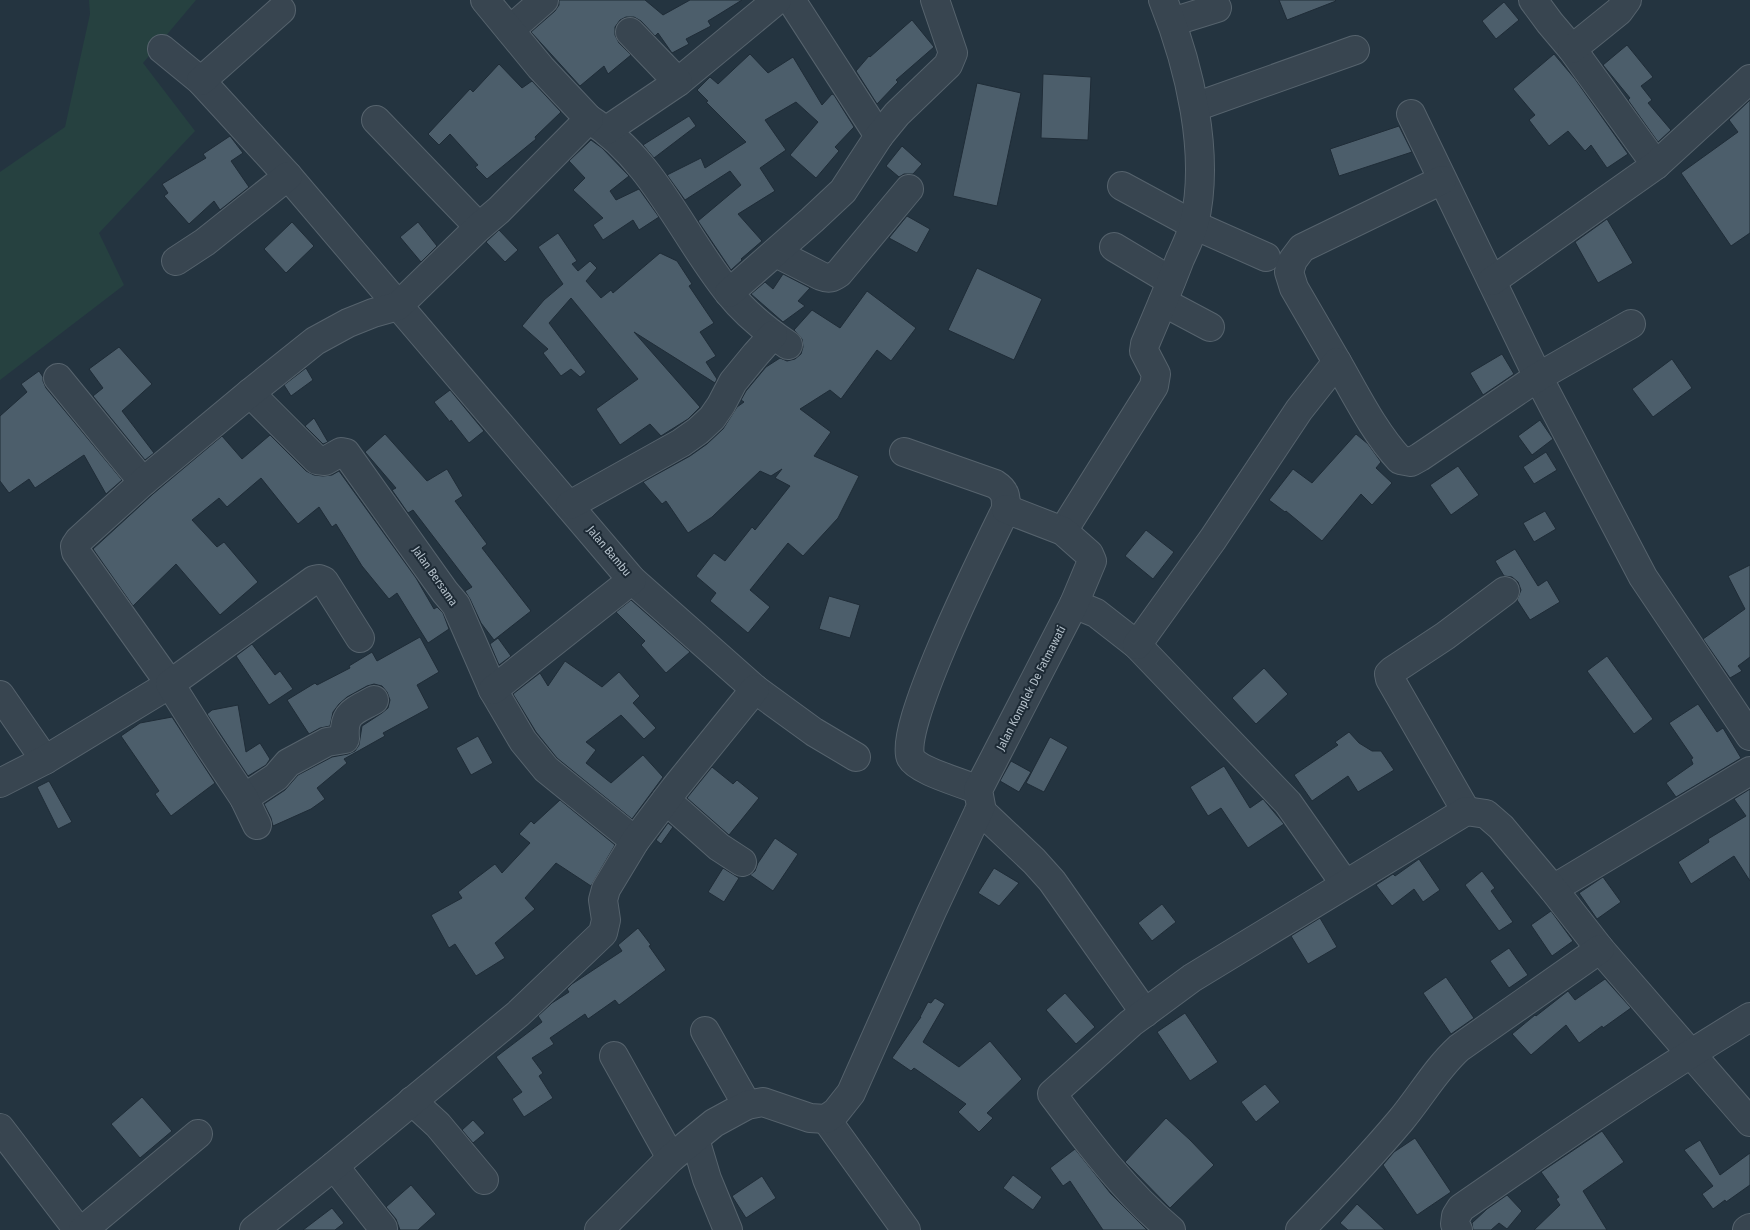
<svg xmlns="http://www.w3.org/2000/svg" width="1750" height="1230" font-family="'Fira Sans Condensed',sans-serif">
<rect width="100%" height="100%" fill="#243440"/>
<path fill="#264140" d="M 89,0 L 196,0 L 143,63 L 195,131 L 99,233 L 124,285 L 0,380 L 0,172 L 65,127 L 90,14 Z"/>
<g fill="#4c5e6b" stroke="#1f2c37">
<path d="M 559,0 L 645,0 L 663,15 L 690,0 L 742,0 L 708,21 L 711,26 L 686,39 L 689,44 L 672,53 L 658,33 L 655,36 L 641,21 L 634,17 L 626,17 L 620,20 L 615,27 L 615,35 L 619,43 L 631,55 L 608,74 L 604,66 L 580,86 L 531,32 L 555,11 L 559,5 Z"/>
<path d="M 1279,0 L 1335,0 L 1336,1 L 1287,20 Z"/>
<path d="M 1504,2 L 1519,20 L 1496,39 L 1482,21 Z"/>
<path d="M 912,20 L 934,47 L 896,80 L 898,82 L 877,104 L 856,71 L 869,56 L 870,57 Z"/>
<path d="M 1627,45 L 1653,77 L 1641,86 L 1652,100 L 1648,103 L 1671,130 L 1658,142 L 1628,100 L 1630,98 L 1603,65 Z"/>
<path d="M 750,54 L 768,73 L 793,57 L 822,105 L 832,94 L 834,95 L 854,127 L 835,147 L 839,151 L 816,178 L 790,155 L 818,122 L 796,102 L 765,120 L 786,150 L 760,168 L 775,191 L 738,214 L 762,241 L 741,259 L 742,260 L 731,270 L 698,221 L 741,185 L 730,171 L 685,200 L 667,175 L 701,158 L 705,168 L 746,142 L 706,102 L 708,101 L 697,90 L 710,77 L 718,84 Z"/>
<path d="M 1554,54 L 1575,79 L 1628,154 L 1607,168 L 1591,145 L 1585,151 L 1568,131 L 1549,146 L 1529,120 L 1535,115 L 1513,89 Z"/>
<path d="M 499,64 L 522,88 L 532,81 L 561,112 L 535,137 L 536,139 L 487,179 L 475,167 L 478,165 L 450,134 L 439,145 L 428,134 L 470,89 L 473,92 Z"/>
<path d="M 1043,74 L 1091,77 L 1088,140 L 1041,138 Z"/>
<path d="M 977,83 L 1021,93 L 997,206 L 953,196 Z"/>
<path d="M 1750,100 L 1750,233 L 1731,246 L 1681,173 L 1738,132 L 1729,120 Z"/>
<path d="M 689,116 L 696,126 L 654,158 L 643,145 Z"/>
<path d="M 1399,126 L 1412,152 L 1339,176 L 1330,149 Z"/>
<path d="M 230,136 L 243,153 L 231,161 L 249,187 L 220,210 L 214,201 L 189,224 L 164,196 L 168,193 L 162,184 L 206,158 L 203,154 Z"/>
<path d="M 591,140 L 602,148 L 629,176 L 610,191 L 616,200 L 639,189 L 659,217 L 639,230 L 633,220 L 603,240 L 593,225 L 603,218 L 573,190 L 585,178 L 569,161 Z"/>
<path d="M 902,146 L 922,164 L 913,174 L 904,174 L 899,177 L 886,166 Z"/>
<path d="M 907,216 L 930,229 L 917,253 L 889,238 Z"/>
<path d="M 1607,219 L 1633,263 L 1598,283 L 1575,242 Z"/>
<path d="M 292,222 L 314,246 L 286,273 L 264,249 Z"/>
<path d="M 418,222 L 437,246 L 421,262 L 400,237 Z"/>
<path d="M 499,230 L 518,250 L 505,262 L 486,242 Z"/>
<path d="M 558,233 L 577,261 L 572,264 L 578,271 L 590,261 L 597,268 L 586,281 L 601,298 L 611,290 L 613,293 L 660,253 L 677,261 L 692,284 L 689,286 L 714,323 L 700,332 L 716,356 L 706,362 L 717,379 L 715,383 L 634,332 L 700,407 L 688,419 L 661,436 L 650,424 L 620,445 L 596,409 L 638,379 L 571,298 L 549,323 L 586,372 L 580,377 L 571,369 L 561,376 L 543,353 L 548,349 L 522,326 L 544,300 L 563,284 L 538,247 Z"/>
<path d="M 977,268 L 1042,299 L 1014,360 L 948,330 Z"/>
<path d="M 783,274 L 810,288 L 798,301 L 805,306 L 783,322 L 751,294 L 765,282 L 773,289 Z"/>
<path d="M 867,291 L 916,328 L 891,361 L 877,350 L 841,399 L 830,390 L 800,409 L 831,432 L 814,456 L 859,476 L 838,518 L 803,556 L 788,543 L 750,590 L 770,607 L 748,633 L 710,601 L 716,593 L 696,576 L 714,553 L 725,561 L 752,527 L 755,530 L 790,486 L 775,478 L 782,469 L 771,476 L 760,471 L 712,517 L 688,533 L 666,501 L 662,504 L 643,482 L 690,456 L 707,444 L 723,429 L 737,407 L 744,402 L 741,400 L 746,391 L 766,367 L 780,358 L 787,361 L 795,359 L 801,354 L 803,347 L 802,339 L 794,330 L 812,310 L 840,328 Z"/>
<path d="M 119,347 L 152,384 L 122,411 L 154,453 L 145,460 L 93,396 L 103,388 L 89,369 Z"/>
<path d="M 1502,354 L 1514,374 L 1483,395 L 1470,373 Z"/>
<path d="M 1672,359 L 1692,388 L 1653,417 L 1632,389 Z"/>
<path d="M 306,368 L 313,380 L 291,396 L 284,385 Z"/>
<path d="M 39,371 L 43,377 L 43,381 L 46,388 L 122,480 L 106,494 L 84,455 L 35,488 L 29,479 L 9,493 L 0,481 L 0,416 L 27,392 L 21,384 Z"/>
<path d="M 450,390 L 484,431 L 469,443 L 451,420 L 450,422 L 434,402 Z"/>
<path d="M 314,418 L 328,442 L 323,444 L 305,426 Z"/>
<path d="M 1540,420 L 1553,439 L 1532,455 L 1518,436 Z"/>
<path d="M 385,434 L 427,481 L 447,469 L 463,496 L 455,501 L 487,544 L 482,548 L 531,611 L 494,640 L 481,623 L 470,599 L 465,591 L 472,587 L 413,510 L 408,513 L 392,490 L 396,488 L 365,452 Z"/>
<path d="M 1356,434 L 1368,444 L 1381,462 L 1376,468 L 1392,483 L 1372,505 L 1361,494 L 1322,541 L 1286,511 L 1285,512 L 1269,500 L 1293,469 L 1312,483 Z"/>
<path d="M 270,435 L 306,471 L 314,475 L 323,476 L 332,475 L 339,471 L 416,578 L 434,609 L 437,607 L 443,613 L 449,629 L 428,643 L 397,593 L 389,599 L 362,566 L 336,524 L 332,527 L 319,507 L 298,524 L 261,478 L 227,507 L 219,498 L 192,520 L 217,547 L 224,542 L 258,582 L 220,615 L 176,564 L 133,606 L 93,549 L 153,494 L 222,436 L 242,459 Z"/>
<path d="M 1546,452 L 1557,470 L 1534,484 L 1523,467 Z"/>
<path d="M 1458,466 L 1479,495 L 1451,515 L 1430,485 Z"/>
<path d="M 1545,511 L 1556,529 L 1534,542 L 1523,523 Z"/>
<path d="M 1146,530 L 1174,552 L 1153,579 L 1125,556 Z"/>
<path d="M 1515,549 L 1538,586 L 1547,580 L 1560,602 L 1530,620 L 1517,600 L 1521,590 L 1518,582 L 1512,577 L 1504,576 L 1495,561 Z"/>
<path d="M 1750,565 L 1750,657 L 1738,666 L 1742,671 L 1730,678 L 1703,639 L 1745,609 L 1728,576 Z"/>
<path d="M 829,596 L 860,605 L 850,638 L 819,629 Z"/>
<path d="M 631,600 L 690,652 L 666,673 L 641,645 L 645,641 L 616,612 Z"/>
<path d="M 420,637 L 439,672 L 417,685 L 429,708 L 383,733 L 385,736 L 344,759 L 347,763 L 317,788 L 325,799 L 311,809 L 273,826 L 271,818 L 264,804 L 285,790 L 298,775 L 332,757 L 348,754 L 355,751 L 359,745 L 362,726 L 382,713 L 388,708 L 390,700 L 387,692 L 382,686 L 374,684 L 367,686 L 347,697 L 339,704 L 333,712 L 330,726 L 320,728 L 309,734 L 287,700 L 315,683 L 317,685 L 350,668 L 349,666 L 372,652 L 377,661 Z"/>
<path d="M 498,638 L 511,656 L 499,665 L 490,644 Z"/>
<path d="M 252,644 L 275,675 L 280,671 L 293,689 L 269,705 L 236,656 Z"/>
<path d="M 1607,656 L 1653,719 L 1634,734 L 1587,671 Z"/>
<path d="M 565,661 L 602,687 L 619,672 L 640,696 L 633,703 L 656,728 L 644,739 L 621,715 L 586,742 L 596,750 L 586,763 L 611,783 L 643,755 L 663,777 L 632,819 L 557,758 L 536,732 L 513,694 L 540,673 L 548,686 Z"/>
<path d="M 1264,668 L 1288,694 L 1256,724 L 1232,698 Z"/>
<path d="M 1698,704 L 1717,732 L 1723,728 L 1741,758 L 1676,797 L 1666,783 L 1693,764 L 1691,759 L 1693,758 L 1669,723 Z"/>
<path d="M 238,705 L 246,752 L 260,743 L 270,759 L 266,765 L 248,776 L 207,714 L 212,710 Z"/>
<path d="M 172,717 L 215,783 L 171,816 L 155,794 L 159,791 L 121,736 L 140,723 Z"/>
<path d="M 1349,732 L 1359,743 L 1372,751 L 1381,751 L 1394,770 L 1358,792 L 1348,776 L 1312,801 L 1294,775 L 1338,745 L 1335,742 Z"/>
<path d="M 478,736 L 493,763 L 471,775 L 456,748 Z"/>
<path d="M 1050,737 L 1068,747 L 1044,792 L 1026,783 Z"/>
<path d="M 1011,761 L 1031,772 L 1019,792 L 1000,781 Z"/>
<path d="M 1224,766 L 1250,808 L 1263,799 L 1284,824 L 1248,848 L 1221,808 L 1208,816 L 1190,787 Z"/>
<path d="M 712,767 L 733,784 L 737,780 L 759,798 L 729,835 L 687,798 Z"/>
<path d="M 49,781 L 72,822 L 58,829 L 37,787 Z"/>
<path d="M 1750,789 L 1750,881 L 1734,856 L 1691,884 L 1678,862 L 1709,842 L 1708,839 L 1746,816 L 1734,799 Z"/>
<path d="M 560,800 L 615,845 L 591,886 L 556,863 L 525,898 L 535,909 L 495,943 L 505,958 L 476,976 L 455,944 L 449,948 L 431,915 L 462,898 L 458,892 L 495,864 L 502,873 L 530,843 L 519,834 L 531,821 L 534,824 Z"/>
<path d="M 668,823 L 673,827 L 661,844 L 656,840 Z"/>
<path d="M 775,838 L 798,854 L 773,891 L 750,875 L 755,871 L 758,863 Z"/>
<path d="M 1419,859 L 1440,890 L 1423,902 L 1414,889 L 1392,906 L 1376,885 L 1393,874 L 1395,876 Z"/>
<path d="M 723,868 L 739,878 L 724,902 L 708,892 Z"/>
<path d="M 994,868 L 1019,883 L 999,906 L 978,893 Z"/>
<path d="M 1482,871 L 1495,888 L 1491,891 L 1513,922 L 1499,931 L 1465,885 Z"/>
<path d="M 1603,877 L 1621,902 L 1597,919 L 1579,893 Z"/>
<path d="M 1162,904 L 1176,922 L 1152,941 L 1138,923 Z"/>
<path d="M 1551,911 L 1573,941 L 1552,956 L 1531,925 Z"/>
<path d="M 1320,918 L 1337,947 L 1308,964 L 1291,936 Z"/>
<path d="M 638,928 L 651,945 L 649,946 L 666,970 L 619,1005 L 615,1000 L 588,1019 L 585,1014 L 550,1038 L 554,1044 L 532,1058 L 543,1073 L 539,1076 L 553,1098 L 524,1117 L 512,1099 L 522,1092 L 496,1057 L 542,1022 L 538,1016 L 552,1003 L 569,992 L 567,989 L 572,984 L 622,951 L 618,945 Z"/>
<path d="M 1509,948 L 1528,975 L 1509,988 L 1490,961 Z"/>
<path d="M 1446,977 L 1474,1018 L 1451,1034 L 1423,993 Z"/>
<path d="M 1605,979 L 1631,1008 L 1603,1028 L 1602,1026 L 1579,1043 L 1566,1025 L 1531,1055 L 1512,1034 L 1535,1015 L 1536,1016 L 1568,991 L 1575,1000 Z"/>
<path d="M 1065,993 L 1095,1027 L 1076,1044 L 1046,1010 Z"/>
<path d="M 935,998 L 945,1004 L 923,1042 L 959,1067 L 990,1041 L 1022,1079 L 987,1113 L 993,1118 L 979,1132 L 958,1112 L 966,1104 L 914,1068 L 911,1071 L 892,1058 L 921,1017 L 920,1017 L 928,1002 L 931,1003 Z"/>
<path d="M 1185,1013 L 1218,1062 L 1190,1081 L 1157,1032 Z"/>
<path d="M 1265,1084 L 1280,1102 L 1256,1122 L 1241,1102 Z"/>
<path d="M 142,1097 L 172,1131 L 140,1158 L 111,1124 Z"/>
<path d="M 1166,1118 L 1190,1140 L 1214,1165 L 1170,1208 L 1125,1162 Z"/>
<path d="M 473,1120 L 485,1133 L 473,1143 L 462,1130 Z"/>
<path d="M 1602,1131 L 1624,1162 L 1583,1191 L 1607,1230 L 1534,1230 L 1560,1205 L 1556,1199 L 1559,1197 L 1541,1172 Z"/>
<path d="M 1415,1138 L 1451,1192 L 1417,1215 L 1383,1165 L 1394,1152 Z"/>
<path d="M 1700,1140 L 1720,1175 L 1750,1153 L 1750,1185 L 1726,1202 L 1725,1200 L 1713,1209 L 1702,1194 L 1713,1186 L 1684,1150 Z"/>
<path d="M 1075,1149 L 1111,1194 L 1147,1230 L 1103,1230 L 1070,1181 L 1063,1186 L 1050,1168 Z"/>
<path d="M 1013,1175 L 1042,1197 L 1033,1210 L 1003,1188 Z"/>
<path d="M 762,1176 L 776,1198 L 746,1218 L 732,1196 Z"/>
<path d="M 411,1185 L 436,1214 L 418,1230 L 400,1230 L 396,1219 L 386,1207 Z"/>
<path d="M 1507,1195 L 1522,1211 L 1507,1229 L 1499,1223 L 1491,1230 L 1473,1230 L 1472,1223 L 1487,1209 Z"/>
<path d="M 1357,1204 L 1385,1230 L 1348,1230 L 1340,1223 Z"/>
<path d="M 332,1208 L 344,1223 L 335,1230 L 303,1230 Z"/>
</g>
<g fill="none" stroke-linecap="round" stroke-linejoin="round">
<g stroke="#56636d" stroke-width="30">
<g id="minor">
<path d="M 791,0 L 879,136"/>
<path d="M 1533,0 L 1550,23 L 1572,49 L 1656,165"/>
<path d="M 1172,22 L 1217,8"/>
<path d="M 510,30 L 544,0"/>
<path d="M 162,49 L 201,81 L 288,176 L 632,580 L 755,689 L 814,732 L 856,757"/>
<path d="M 1572,49 L 1619,11 L 1627,0"/>
<path d="M 201,81 L 281,10"/>
<path d="M 678,82 L 777,0"/>
<path d="M 1195,107 L 1355,50"/>
<path d="M 1411,114 L 1538,377 L 1643,577 L 1750,736"/>
<path d="M 589,119 C 654,160 682,235 729,293 C 745,313 767,331 788,345"/>
<path d="M 376,120 L 479,227"/>
<path d="M 607,130 L 678,82 L 630,32"/>
<path d="M 1122,186 L 1194,225 L 1266,257"/>
<path d="M 1114,247 L 1171,281"/>
<path d="M 776,253 L 821,276 C 829,279 832,278 839,273 L 909,189"/>
<path d="M 176,261 L 205,242 L 288,176"/>
<path d="M 1492,281 L 1656,165 L 1750,79"/>
<path d="M 729,293 L 812,220 L 843,191 L 879,136 L 897,114 L 948,65 L 953,53 L 935,0"/>
<path d="M 1163,302 L 1210,327"/>
<path d="M 1337,362 L 1294,288 L 1289,272 L 1293,260 L 1302,248 L 1442,180"/>
<path d="M 58,378 L 143,482"/>
<path d="M 250,393 L 317,460 L 325,461 L 341,452 L 346,453 L 445,592 L 456,605 L 493,690 L 523,741 L 546,769 L 635,841"/>
<path d="M 904,452 L 995,484 C 1006,491 1006,497 1006,509 C 989,544 896,730 911,758 C 918,771 963,783 978,790"/>
<path d="M 570,505 L 681,443 L 698,431 L 712,418 L 721,405 L 733,382 L 756,354 L 773,335"/>
<path d="M 1063,531 L 1154,386 L 1156,374 L 1144,351 L 1145,344 C 1157,316 1169,288 1180,259 C 1185,248 1191,236 1194,224 C 1211,154 1189,65 1163,0"/>
<path d="M 1074,604 L 1096,613 L 1137,645 L 1288,803 L 1345,884"/>
<path d="M 1137,645 L 1213,539 L 1299,410 L 1337,362 C 1356,395 1374,432 1400,460 L 1411,462 L 1420,457 L 1538,377 L 1631,324"/>
<path d="M 493,690 L 632,580"/>
<path d="M 0,695 L 45,760"/>
<path d="M 0,783 L 45,760 L 170,684 L 76,552 L 75,546 L 79,540 L 143,482 L 250,393 L 315,341 L 348,323 L 373,313 L 398,306 L 479,227 L 499,210 L 589,119 L 541,68 L 485,0"/>
<path d="M 244,798 L 276,777 L 288,763 L 327,742 L 345,739 C 343,712 353,712 374,700"/>
<path d="M 666,800 L 719,847 L 742,862"/>
<path d="M 980,810 L 1034,861 L 1052,881 L 1145,1013"/>
<path d="M 1466,811 L 1390,679 L 1389,674 L 1392,671 L 1445,636 L 1505,591"/>
<path d="M 257,825 L 244,798 L 206,741 L 170,684 L 314,580 L 319,579 L 324,581 L 360,638"/>
<path d="M 1553,889 L 1750,771"/>
<path d="M 705,1031 L 747,1105"/>
<path d="M 614,1056 L 671,1158"/>
<path d="M 412,1101 L 438,1125 L 484,1180"/>
<path d="M 826,1119 L 906,1230"/>
<path d="M 0,1128 L 78,1230"/>
<path d="M 695,1139 L 707,1179 L 728,1230"/>
<path d="M 334,1166 L 383,1228"/>
<path d="M 83,1230 L 198,1134"/>
<path d="M 254,1230 L 334,1166 L 518,1014 L 603,933 L 606,920 L 603,900 L 606,889 L 635,841 L 675,788 L 755,689"/>
<path d="M 599,1230 L 671,1158 L 714,1123 L 747,1105 L 763,1102 L 810,1118 L 826,1119 L 836,1112 L 851,1093 L 932,911 L 978,813 L 981,806 L 978,790 L 1074,604 L 1092,561 L 1089,554 L 1063,531 L 1006,509"/>
<path d="M 1171,1230 C 1125,1192 1088,1142 1052,1094 L 1131,1023 L 1192,978 L 1466,811 L 1486,814 L 1501,827 L 1553,889 L 1600,949 L 1750,1122"/>
<path d="M 1300,1230 C 1335,1194 1369,1158 1401,1120 C 1421,1096 1436,1069 1459,1048 L 1600,949"/>
<path d="M 1458,1230 L 1455,1224 L 1456,1216 L 1461,1208 C 1556,1142 1651,1077 1750,1017"/>
<path d="M 1747,1230 L 1750,1228"/>
</g>
</g>
<use href="#minor" stroke="#384550" stroke-width="28"/>
</g>
<g text-anchor="middle" dominant-baseline="central" stroke-width="4" stroke-linejoin="round" paint-order="stroke">
<g font-size="12" fill="#b4c0ca" stroke="#1d2a35">
<text transform="translate(609 551) rotate(50)">Jalan Bambu</text>
<text transform="translate(435 576) rotate(55)">Jalan Bersama</text>
<text transform="translate(1031 688) rotate(-63)">Jalan Komplek De Fatmawati</text>
</g>
</g>
</svg>
